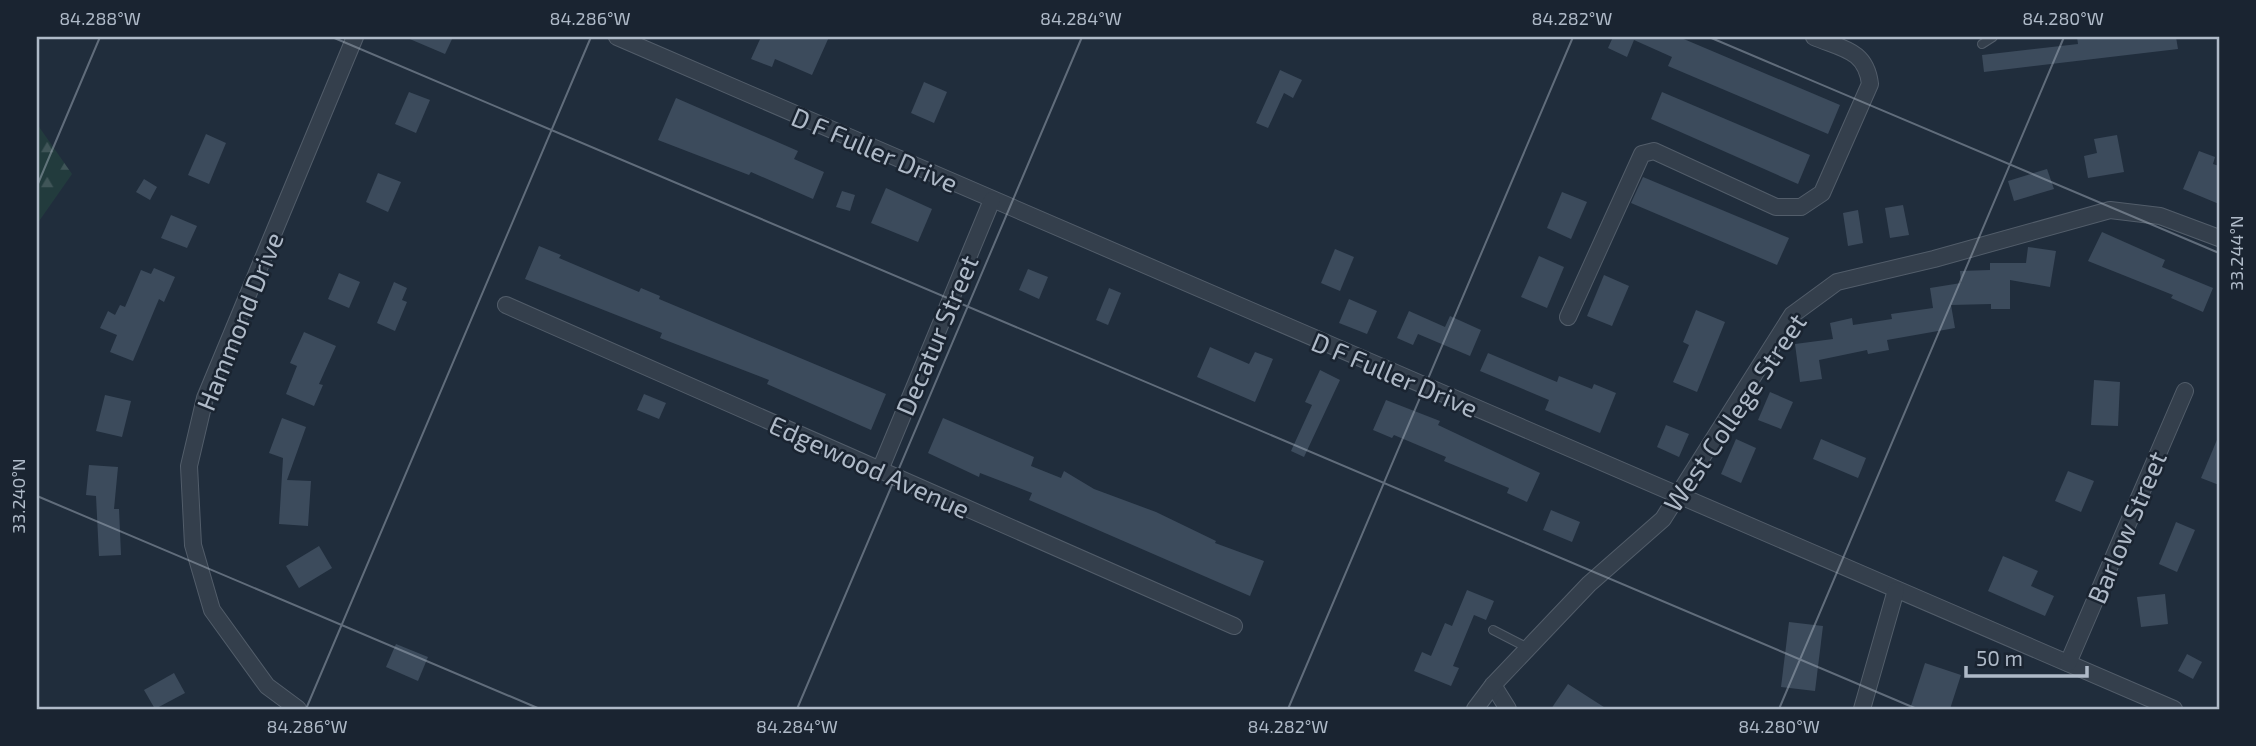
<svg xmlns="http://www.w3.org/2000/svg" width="2256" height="746" font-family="'Exo 2',sans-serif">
<defs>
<pattern id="forest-firs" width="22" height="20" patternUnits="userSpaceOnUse" patternTransform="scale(1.75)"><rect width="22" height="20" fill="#223b3d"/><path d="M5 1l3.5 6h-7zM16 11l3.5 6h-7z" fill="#405558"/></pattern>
</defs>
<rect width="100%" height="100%" fill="#202d3c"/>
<path fill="url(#forest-firs)" d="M 37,124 L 72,174 L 37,224 Z"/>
<g fill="#3c4b5c">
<path d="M 405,37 L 453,37 L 445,54 Z"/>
<path d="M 761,37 L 829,37 L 812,75 L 775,59 L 772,67 L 751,59 Z"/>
<path d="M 1613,37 L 1679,37 L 1840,105 L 1828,134 L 1668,66 L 1672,57 L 1634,40 L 1627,57 L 1608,48 Z"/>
<path d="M 2077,37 L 2176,37 L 2178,49 L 1984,72 L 1982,55 L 2078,44 Z"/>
<path d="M 1280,70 L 1302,80 L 1293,98 L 1284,93 L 1268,128 L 1256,123 Z"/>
<path d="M 924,82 L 947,92 L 934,123 L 911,113 Z"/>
<path d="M 409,92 L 430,100 L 416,133 L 395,124 Z"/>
<path d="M 1662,92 L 1810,155 L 1798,184 L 1651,119 Z"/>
<path d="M 676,98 L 798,151 L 794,159 L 824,172 L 813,199 L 751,172 L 749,175 L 658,140 Z"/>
<path d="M 206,134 L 226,143 L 209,184 L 188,175 Z"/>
<path d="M 2117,135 L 2124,172 L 2088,178 L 2084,156 L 2097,153 L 2094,139 Z"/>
<path d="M 2199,151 L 2215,157 L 2213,164 L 2219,166 L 2219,204 L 2183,189 Z"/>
<path d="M 2047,169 L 2054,189 L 2014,201 L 2008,181 Z"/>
<path d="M 378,173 L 401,182 L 388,212 L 366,202 Z"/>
<path d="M 1643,177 L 1789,238 L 1777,265 L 1631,203 Z"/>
<path d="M 144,179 L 157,187 L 150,200 L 136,192 Z"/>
<path d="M 886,188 L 932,209 L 918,242 L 871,223 Z"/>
<path d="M 842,191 L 855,195 L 850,211 L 836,207 Z"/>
<path d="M 1562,192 L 1587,202 L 1571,239 L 1547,228 Z"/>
<path d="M 1903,205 L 1909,235 L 1890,238 L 1885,208 Z"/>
<path d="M 1858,210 L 1863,243 L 1848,246 L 1843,213 Z"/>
<path d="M 171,215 L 197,226 L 187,248 L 161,238 Z"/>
<path d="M 2102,232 L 2165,260 L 2162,267 L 2213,288 L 2203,312 L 2171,298 L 2173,295 L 2088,261 Z"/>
<path d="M 539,246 L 561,255 L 559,258 L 639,292 L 641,288 L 660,296 L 659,299 L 886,394 L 871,430 L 767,384 L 769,380 L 660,338 L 662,333 L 525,279 Z"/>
<path d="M 2028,247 L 2056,251 L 2050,287 L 2010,280 L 2010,309 L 1991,309 L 1991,304 L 1951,305 L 1955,328 L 1887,340 L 1889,350 L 1868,354 L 1867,350 L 1819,360 L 1822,379 L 1800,382 L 1795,344 L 1833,339 L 1830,323 L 1852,318 L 1853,325 L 1892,319 L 1891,314 L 1933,308 L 1930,288 L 1961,283 L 1960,271 L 1990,270 L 1990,263 L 2026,263 Z"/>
<path d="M 1335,249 L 1354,257 L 1340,291 L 1321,283 Z"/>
<path d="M 1539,256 L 1564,267 L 1547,308 L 1521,297 Z"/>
<path d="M 154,268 L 175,277 L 164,302 L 159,299 L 133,361 L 110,352 L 117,335 L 100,328 L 108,311 L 115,315 L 120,305 L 125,307 L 141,270 L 151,274 Z"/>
<path d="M 1028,269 L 1048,277 L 1039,299 L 1019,290 Z"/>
<path d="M 339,273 L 360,282 L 349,308 L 328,299 Z"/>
<path d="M 1604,275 L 1629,286 L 1612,326 L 1587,316 Z"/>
<path d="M 394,282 L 407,288 L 402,300 L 407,302 L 395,331 L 377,323 Z"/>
<path d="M 1109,288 L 1121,293 L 1108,325 L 1096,320 Z"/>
<path d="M 1349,299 L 1377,311 L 1367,334 L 1339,323 Z"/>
<path d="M 1696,310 L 1725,322 L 1697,392 L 1673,382 L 1689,345 L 1683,342 Z"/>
<path d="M 1409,311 L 1445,327 L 1450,316 L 1481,330 L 1470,356 L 1418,334 L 1413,345 L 1397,338 Z"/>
<path d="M 304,332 L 336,346 L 319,384 L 323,385 L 314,406 L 286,394 L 297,366 L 290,363 Z"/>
<path d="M 1210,347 L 1249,364 L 1255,352 L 1273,359 L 1255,402 L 1197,377 Z"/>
<path d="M 1488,353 L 1557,382 L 1559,376 L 1592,389 L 1594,384 L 1616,393 L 1600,433 L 1545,410 L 1549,400 L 1480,371 Z"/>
<path d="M 1320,370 L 1340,380 L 1304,457 L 1291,451 L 1312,405 L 1305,402 Z"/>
<path d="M 2094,380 L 2120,382 L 2118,426 L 2091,425 Z"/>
<path d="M 1770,392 L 1793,402 L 1781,429 L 1758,420 Z"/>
<path d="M 644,394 L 666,403 L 659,419 L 637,410 Z"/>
<path d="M 105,395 L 131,401 L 122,437 L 96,431 Z"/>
<path d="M 1386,400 L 1440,421 L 1438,425 L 1540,473 L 1527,502 L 1507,493 L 1509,488 L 1444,461 L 1446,457 L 1394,435 L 1392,438 L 1373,430 Z"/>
<path d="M 282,418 L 306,427 L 287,480 L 311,481 L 308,526 L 279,524 L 283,458 L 269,453 Z"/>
<path d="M 943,418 L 1034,457 L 1031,466 L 1061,478 L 1064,471 L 1094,489 L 1156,512 L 1216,541 L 1215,543 L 1264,561 L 1250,596 L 1029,500 L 1032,493 L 980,473 L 979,477 L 928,453 Z"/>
<path d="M 1666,425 L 1689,434 L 1679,457 L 1657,447 Z"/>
<path d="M 2219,435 L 2219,485 L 2201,478 Z"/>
<path d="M 1736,439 L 1756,448 L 1741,483 L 1721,474 Z"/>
<path d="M 1821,439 L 1866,458 L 1858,478 L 1813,459 Z"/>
<path d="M 89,465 L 118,467 L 114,509 L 119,509 L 121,555 L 99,556 L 96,496 L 86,495 Z"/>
<path d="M 2068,471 L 2094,481 L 2081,512 L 2055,501 Z"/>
<path d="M 1551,510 L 1580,522 L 1572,542 L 1543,530 Z"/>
<path d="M 2176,522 L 2195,530 L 2177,572 L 2159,564 Z"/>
<path d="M 319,546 L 332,568 L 299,588 L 286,566 Z"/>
<path d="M 2003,556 L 2038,571 L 2031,586 L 2054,596 L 2045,616 L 1988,591 Z"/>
<path d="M 1467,590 L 1494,601 L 1486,620 L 1474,615 L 1453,666 L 1459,668 L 1451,686 L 1414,671 L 1422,652 L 1431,656 L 1445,623 L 1452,626 Z"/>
<path d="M 2165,594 L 2168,624 L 2141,627 L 2137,597 Z"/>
<path d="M 1789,622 L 1823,626 L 1815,691 L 1781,687 Z"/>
<path d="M 396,644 L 428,657 L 418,681 L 386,667 Z"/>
<path d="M 2187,654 L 2202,662 L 2193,679 L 2178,671 Z"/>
<path d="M 1925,663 L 1961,675 L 1950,709 L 1910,709 Z"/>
<path d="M 174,673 L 185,693 L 155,709 L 144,690 Z"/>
<path d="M 1568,684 L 1607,709 L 1551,709 Z"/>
</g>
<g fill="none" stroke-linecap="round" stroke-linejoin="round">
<g stroke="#525d6a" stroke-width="10">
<g id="lane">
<path d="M 1982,44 L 1993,37"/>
<path d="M 1493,630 L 1528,648"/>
</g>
</g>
<g stroke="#525d6a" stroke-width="18">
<g id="street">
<path d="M 617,37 L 2174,709"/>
<path d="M 506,305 L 1234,626"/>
<path d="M 1568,317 L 1642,154 L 1654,151 L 1776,207 L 1801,207 L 1822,193 L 1870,84 C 1866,50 1843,49 1814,37"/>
<path d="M 880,470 L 992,200"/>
<path d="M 2068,663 L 2185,391"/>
<path d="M 1493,685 L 1508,709"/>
<path d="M 298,709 L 267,686 L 212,610 L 193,545 L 189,466 L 205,398 L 355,37"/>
<path d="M 1475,709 L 1493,685 L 1589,584 L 1663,519 L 1792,315 L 1837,282 L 1934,259 L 2110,210 L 2160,216 L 2219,238"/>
<path d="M 1862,709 L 1896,590"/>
</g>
</g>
<use href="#lane" stroke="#343f4c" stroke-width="8"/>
<use href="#street" stroke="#343f4c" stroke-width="16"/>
</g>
<path fill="none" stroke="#afbac8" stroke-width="2" stroke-opacity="0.45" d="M 332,37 L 1917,709M 1709,37 L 2219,253M 37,186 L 100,37M 37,496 L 540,709M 306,709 L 591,37M 797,709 L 1082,37M 1288,709 L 1573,37M 1779,709 L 2064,37"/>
<g text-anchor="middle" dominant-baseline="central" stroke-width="5" stroke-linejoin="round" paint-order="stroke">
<g font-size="26" fill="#afbac8" stroke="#1a2431">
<text transform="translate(875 149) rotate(23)">D F Fuller Drive</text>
<text transform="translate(239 321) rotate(-68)">Hammond Drive</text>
<text transform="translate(936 335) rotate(-67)">Decatur Street</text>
<text transform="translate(1395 374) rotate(23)">D F Fuller Drive</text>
<text transform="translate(1734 412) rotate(-56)">West College Street</text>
<text transform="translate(870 466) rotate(24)">Edgewood Avenue</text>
<text transform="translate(2126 527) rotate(-67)">Barlow Street</text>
</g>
</g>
<rect width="2256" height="746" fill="none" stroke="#1a2431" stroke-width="77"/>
<path d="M1966 666v10h121v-10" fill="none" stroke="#afbac8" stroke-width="3.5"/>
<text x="1976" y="666" font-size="21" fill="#afbac8" stroke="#1a2431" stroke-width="5" paint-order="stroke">50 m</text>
<rect x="38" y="38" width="2180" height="670" fill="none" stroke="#afbac8" stroke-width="2.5"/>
<g font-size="18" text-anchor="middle" fill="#afbac8">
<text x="100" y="25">84.288°W</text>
<text x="590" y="25">84.286°W</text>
<text x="1081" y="25">84.284°W</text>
<text x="1572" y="25">84.282°W</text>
<text x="2063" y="25">84.280°W</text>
<text transform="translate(2237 253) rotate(-90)" y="6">33.244°N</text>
<text transform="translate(19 496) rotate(-90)" y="6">33.240°N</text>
<text x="307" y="733">84.286°W</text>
<text x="797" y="733">84.284°W</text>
<text x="1288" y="733">84.282°W</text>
<text x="1779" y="733">84.280°W</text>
</g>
</svg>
